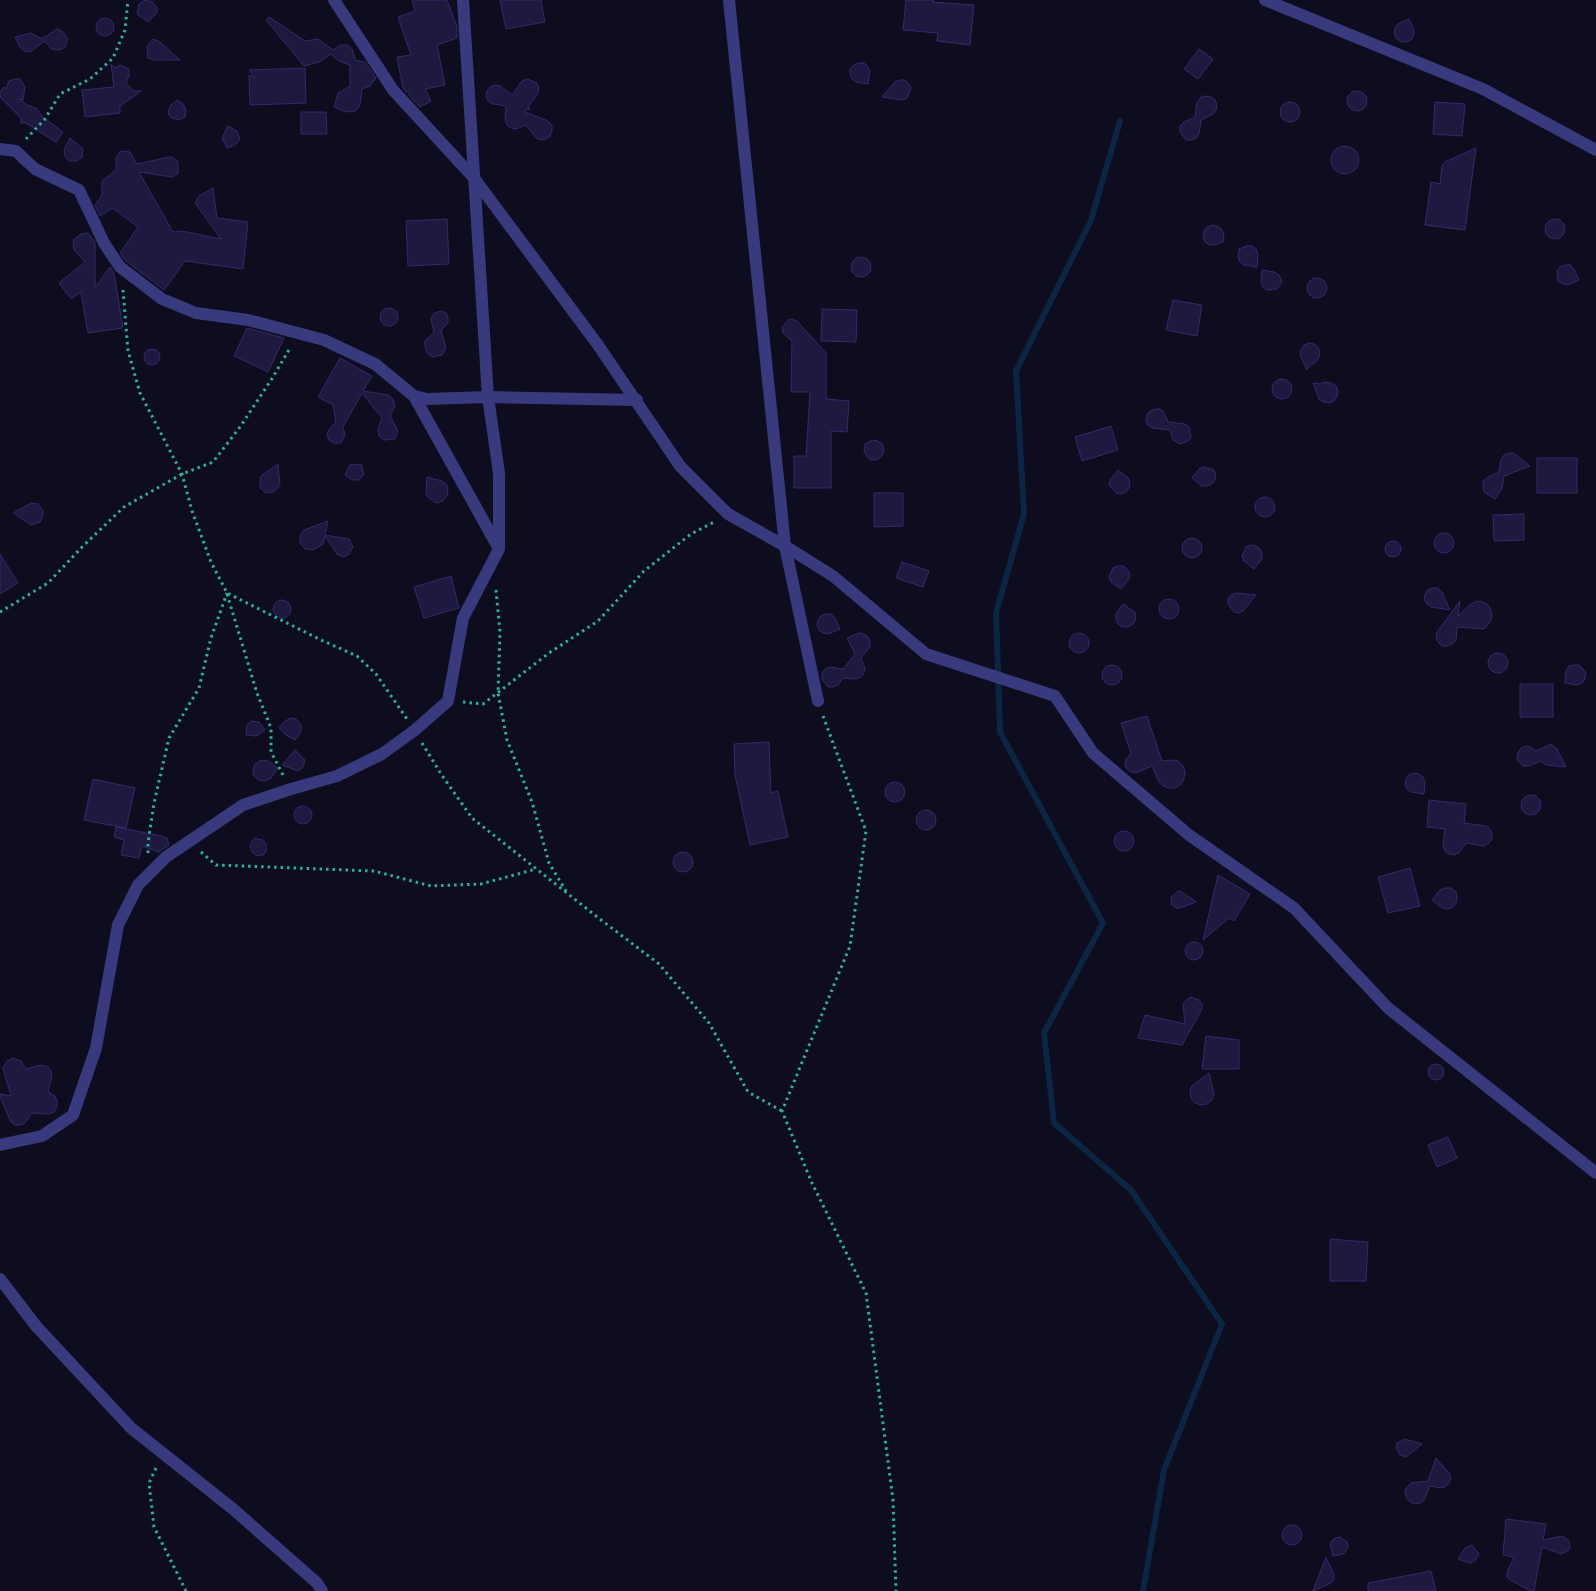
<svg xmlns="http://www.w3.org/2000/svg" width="1596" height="1591" font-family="'Open Sans',sans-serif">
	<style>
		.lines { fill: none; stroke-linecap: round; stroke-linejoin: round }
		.stream { stroke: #0c2543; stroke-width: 6 }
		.building { fill: #1e193f; stroke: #332b6b }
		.path { stroke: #2eaf9e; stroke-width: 3; stroke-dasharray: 2.5 4; stroke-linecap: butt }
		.minor { stroke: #383a7d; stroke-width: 12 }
	</style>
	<rect width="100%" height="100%" fill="#0e0c1f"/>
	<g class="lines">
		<path class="stream" d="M1120 121 1091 220 1016 371 1024 514 996 613 1000 732 1103 923 1044 1033 1054 1123 1131 1190 1222 1324 1164 1470 1143 1591"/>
	</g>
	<g class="building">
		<path d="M145 0 153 2 157 8V13L148 22 137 14 139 4Z"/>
		<path d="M412 0H447L457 27V38L437 45 445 85 425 89 431 101 420 107 411 98 408 92H406L403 88 397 57 411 55 398 17 415 11Z"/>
		<path d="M500 0H541L545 22 506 29Z"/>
		<path d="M906 0H934L933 2 974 5 970 45 937 41 938 33 903 30Z"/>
		<path d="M269 17 305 41 318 39 333 50 341 45H347L352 49 355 60 365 62 376 78 370 86 362 89 360 104 358 108 355 111 346 112 334 107 338 93 350 86V65L339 61 331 54 319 62 304 66 266 20Z"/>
		<circle cx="105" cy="27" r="9"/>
		<path d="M1409 19 1414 30V35L1411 40 1406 42 1400 41 1396 38 1394 33 1395 28 1398 24Z"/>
		<path d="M57 29 63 32 67 38V42L65 47 60 50 52 49 44 41 32 51 26 52 20 47 15 37 31 33 42 39Z"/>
		<path d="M153 39 160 42 180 60H154L148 58 147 46Z"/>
		<path d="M1199 49 1213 59 1198 79 1184 69Z"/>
		<path d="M859 63H864L868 67 870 71 868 84 856 82 852 79 850 74V69L854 65Z"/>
		<path d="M111 64 115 68 120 65 129 69V76L126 82 133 91H141L120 106V113L85 117 82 90 114 87Z"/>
		<path d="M305 68 306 103 250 105 249 75 255 78 249 70Z"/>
		<path d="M15 79H20L22 82 25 87 23 100 19 99 27 105 36 108 44 118 63 132 56 142 26 123H21V118L0 97V92L4 87 6 89 9 81Z"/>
		<path d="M527 79 537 83 539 88 538 93 528 107 530 109H527L525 112 548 121 552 125V131L550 136 546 139 541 140 536 138 526 125 516 129 511 128 507 125 505 120 506 106 493 104 488 101 486 96 487 91 490 87 495 85 500 86 512 95 522 81Z"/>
		<path d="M900 80H905L909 84 911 88 907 98 903 100 882 97 895 82Z"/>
		<circle cx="1357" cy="101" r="10"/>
		<path d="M1202 96 1211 97 1215 100 1217 105 1216 110 1213 114 1201 120 1199 134 1196 138 1191 140H1186L1180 132V126L1184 122 1195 117 1197 103Z"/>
		<path d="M177 100 183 104 186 110 185 117 179 120 172 118 168 114 170 106Z"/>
		<path d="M1435 102 1465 104 1462 136 1433 134Z"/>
		<circle cx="1290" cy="112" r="10"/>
		<path d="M301 112H326L327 134H301Z"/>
		<path d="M228 126 237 131 240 139 235 145 227 148 222 138Z"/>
		<path d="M70 138 83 149 82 157 77 161H69L65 156 64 150Z"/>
		<circle cx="1345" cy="160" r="14"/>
		<path d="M1476 148 1465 230 1425 225 1431 182 1440 184 1442 166 1445 162Z"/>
		<path d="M121 151 130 152 137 164 169 157H172L178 162V173L172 177 139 172 173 232 182 231 221 239 195 203 199 196 213 188 217 218 248 222 243 269 185 261 164 290 126 261 120 253 138 227 113 208 100 216 95 205 102 195V181L116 170V157Z"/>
		<path d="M447 219 449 264 408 266 406 221Z"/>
		<circle cx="1555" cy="229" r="10"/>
		<path d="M1212 225 1217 226 1221 229 1224 234 1223 242 1215 245H1210L1205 242 1203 237 1204 231 1207 227Z"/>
		<path d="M88 233 95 242V288L110 267 114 273 123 328 88 333 81 292 71 299 59 283 85 262 74 250 73 240 81 234Z"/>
		<path d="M1247 246H1252L1256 249 1258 254 1257 267 1244 265 1240 262 1238 257 1239 249Z"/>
		<circle cx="861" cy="267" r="10"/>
		<path d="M1565 265H1570L1574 269 1579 280 1568 285 1563 284 1558 281 1557 271 1560 267Z"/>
		<path d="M1262 270 1274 272 1279 275 1282 282 1277 289 1267 290 1263 287 1261 282Z"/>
		<circle cx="1317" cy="288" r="10"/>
		<path d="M1173 300 1202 305 1197 336 1166 330Z"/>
		<circle cx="389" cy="317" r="9"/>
		<path d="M822 309 857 310 856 342 821 341Z"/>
		<path d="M441 311 446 313 448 318V323L441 330 446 348 442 355 433 357 427 353 424 342 434 332 431 319 434 313Z"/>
		<path d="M792 319 797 321 826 353V399L849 401 847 432 831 431V488H794V456H806L810 392H791L792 341 783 333 782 328 788 320Z"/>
		<path d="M247 328 284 338 268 372 234 356Z"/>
		<path d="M1309 343 1314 344 1318 347 1320 352 1319 357 1314 364H1311L1307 370 1300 355 1301 350 1304 345Z"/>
		<circle cx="152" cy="357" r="8"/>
		<path d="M340 358 372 376 363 391 388 395 393 399 395 406 390 416 398 431 395 439 384 440 379 436 378 429 382 418 362 393 343 427 345 435 341 443H334L329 440 327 434 329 430 336 422 333 405 318 397Z"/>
		<circle cx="1282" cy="389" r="10"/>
		<path d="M1323 382 1331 383 1336 386 1338 391 1337 396 1334 401 1329 403 1324 402 1319 399 1313 383 1321 384Z"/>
		<path d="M1155 409H1160L1164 412 1168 422 1185 424 1189 427 1191 437 1188 441 1180 444 1173 440 1170 430 1152 428 1148 425 1146 420 1147 415 1150 411Z"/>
		<path d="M1111 426 1118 450 1082 461 1075 437Z"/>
		<path d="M873 440 878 441 882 444 884 449 883 454 880 458 876 460H870L864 452 865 444Z"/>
		<path d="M1509 453H1514L1530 466 1504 476 1502 489 1495 499 1484 492 1483 487V482L1486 478 1499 472 1501 459 1504 455Z"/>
		<rect x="1537" y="458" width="40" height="35"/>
		<path d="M278 464 280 485 274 492 266 493 260 488V478L262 475Z"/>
		<path d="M361 464 364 474 359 480H353L345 475 350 465Z"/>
		<path d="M1204 467 1214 470 1216 475 1215 480 1212 484 1207 486H1202L1192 478 1199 469Z"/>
		<path d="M1118 470 1128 478 1130 483 1129 488 1126 492 1121 494 1116 493 1109 485 1110 480Z"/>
		<path d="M427 477 442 481 447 485 448 494 444 500 438 503 434 502 428 497 426 493Z"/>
		<path d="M874 493H903V526L874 527Z"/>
		<circle cx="1265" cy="507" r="10"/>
		<path d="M31 503 38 504 43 511V515L40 522 31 525 13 513Z"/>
		<path d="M1524 514V540L1494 541 1493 515Z"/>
		<path d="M328 521 325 535 349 539 353 547 348 555 343 557 337 554 325 536 323 544 313 550 305 549 300 543V536L304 530Z"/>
		<circle cx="1444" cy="543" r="10"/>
		<circle cx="1192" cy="548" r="10"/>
		<circle cx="1393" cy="549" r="8"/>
		<path d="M1251 545 1256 546 1260 549 1262 554V559L1254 569 1244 561 1242 556 1246 547Z"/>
		<path d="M0 554 18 583 0 594Z"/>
		<path d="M902 562 929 571 923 587 896 578Z"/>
		<path d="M1118 566H1123L1127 569 1130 574 1129 579 1121 589 1111 582 1109 577 1113 568Z"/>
		<path d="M451 576 459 608 424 618 414 587Z"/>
		<path d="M1433 588H1438L1442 592 1450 610 1431 607 1427 604 1424 599 1425 594 1428 590Z"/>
		<path d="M1236 593 1256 595 1244 610 1239 613 1234 612 1228 604V599L1231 595Z"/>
		<circle cx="1169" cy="609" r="10"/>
		<circle cx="282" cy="609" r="9"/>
		<path d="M1460 601 1458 616 1471 604 1477 601 1483 602 1488 605 1491 610 1492 616 1490 622 1484 629 1457 627 1456 640 1452 644 1447 646H1442L1438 642 1436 638 1437 632Z"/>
		<path d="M1123 604 1136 613 1135 621 1132 625 1127 627H1122L1118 624 1116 619V614Z"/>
		<path d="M825 614H831L835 618 840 629 828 634 823 633 819 630 817 625 818 620 821 616Z"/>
		<path d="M859 633 864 634 868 637 870 642V647L861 658 865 668 864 673 861 677 856 679 843 678 838 685 833 687H828L822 679V673L825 669 830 667 843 669 855 654 847 638Z"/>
		<circle cx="1079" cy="643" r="10"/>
		<circle cx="1498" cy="663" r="10"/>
		<path d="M1574 665H1579L1583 669 1586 673 1585 679 1582 683 1577 685 1565 683 1566 671 1569 666Z"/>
		<circle cx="1112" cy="675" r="10"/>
		<rect x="1520" y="684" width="33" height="33"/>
		<path d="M1147 716 1162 761 1172 760 1178 761 1183 766 1185 772 1184 779 1181 784 1175 788H1169L1163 786 1159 782 1152 766 1136 773 1131 772 1127 769 1125 764 1126 759 1131 753 1121 723Z"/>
		<path d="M291 718 296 719 301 725V732L295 740 286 735 279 728 285 721Z"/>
		<path d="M251 721 259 722 265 730 256 736 246 735 247 725Z"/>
		<path d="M769 742 771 793 778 791 788 837 750 845 735 775 734 744Z"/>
		<path d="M1551 744 1557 749 1566 767 1546 765 1541 761 1528 766H1523L1519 762 1517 758 1518 753 1521 748 1526 746 1531 747 1536 751Z"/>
		<path d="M295 750 305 760 303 767 298 771 282 765Z"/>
		<path d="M261 760 268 761 278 768 271 778 265 781 258 780 253 775 254 765Z"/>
		<path d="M1414 773 1419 774 1423 777 1425 782 1424 794 1411 792 1407 789 1405 785 1406 779 1409 775Z"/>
		<path d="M93 779 135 788 126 828 84 820Z"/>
		<circle cx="895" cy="792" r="10"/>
		<circle cx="1531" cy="805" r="10"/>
		<path d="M1429 800 1466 804 1464 823 1486 826 1490 829 1492 834V839L1489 843 1484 846 1466 843 1459 853 1454 855 1449 854 1445 851 1443 846 1445 829 1427 827Z"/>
		<circle cx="303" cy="815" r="9"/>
		<circle cx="926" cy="820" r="10"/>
		<path d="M116 827 162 836 167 838 169 845 159 852 142 846 139 858 121 855 124 840 114 837Z"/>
		<circle cx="1124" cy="841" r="10"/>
		<path d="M254 838 263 840 266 844V852L263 855 257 856 252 852 250 846Z"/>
		<circle cx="683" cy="862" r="10"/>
		<path d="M1410 868 1420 906 1388 913 1378 877Z"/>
		<path d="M1218 875 1250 894 1234 921 1229 918 1203 940Z"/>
		<path d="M1445 888H1451L1456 892 1457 897 1456 903 1453 907 1448 909 1442 908 1432 900 1440 890Z"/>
		<path d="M1178 891 1182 892 1196 902 1180 908H1176L1172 905 1171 897Z"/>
		<circle cx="1194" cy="951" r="9"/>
		<path d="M1190 997 1199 1000 1202 1004V1009L1182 1045 1138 1038 1145 1015 1185 1024 1183 1004Z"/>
		<path d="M1206 1036 1239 1040V1069H1202Z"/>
		<path d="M13 1058 21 1061 26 1069 40 1065 46 1066 50 1069 52 1075 48 1092 55 1096 57 1101V1107L54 1112 49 1114 32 1113 25 1123 20 1125H15L11 1122 0 1097V1094L11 1096 3 1068 7 1061Z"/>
		<circle cx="1436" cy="1072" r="8"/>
		<path d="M1209 1073 1214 1094 1212 1100 1207 1104 1201 1105 1195 1103 1191 1098 1190 1092 1192 1086Z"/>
		<path d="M1448 1137 1457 1158 1437 1167 1428 1145Z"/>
		<path d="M1330 1239 1368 1242 1366 1281H1330Z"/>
		<path d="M1405 1439 1422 1444 1406 1457 1400 1455 1396 1447 1397 1443Z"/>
		<path d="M1436 1458 1449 1473 1451 1478 1449 1483 1445 1487 1440 1488 1430 1486 1424 1500 1420 1503 1414 1504 1409 1501 1406 1497 1405 1492 1407 1487 1411 1483 1428 1481Z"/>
		<path d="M1506 1519 1546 1524 1543 1540 1562 1536 1569 1541 1570 1546 1569 1550 1561 1554 1542 1547 1534 1591H1531L1510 1580 1507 1577V1572L1514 1557 1503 1555Z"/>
		<circle cx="1292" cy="1535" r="10"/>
		<path d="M1340 1537 1347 1542 1348 1547 1346 1551 1343 1554 1333 1556 1330 1545 1332 1541 1335 1538Z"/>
		<path d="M1472 1545 1479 1554 1475 1561 1470 1563 1458 1559 1465 1548Z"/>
		<path d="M1326 1557 1334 1575V1579L1331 1583 1313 1591Z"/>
		<path d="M1431 1571 1436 1591H1368V1583Z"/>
	</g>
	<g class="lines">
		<g class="path">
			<path d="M26 139 45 119 60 94 90 79 113 58 125 30 128 0"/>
			<path d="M123 290 128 351 140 393 182 474 192 511 211 562 227 593 321 640 357 656 376 674 407 719"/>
			<path d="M496 590 500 632 498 693 507 740 532 802 549 863 566 891"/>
			<path d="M227 594 257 693 271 728V752L283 775"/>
			<path d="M0 612 48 583 82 547 124 507 182 474 213 462 240 427 273 377 290 348"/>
			<path d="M463 702 483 704 549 653 598 621 644 571 691 534 714 522"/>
			<path d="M823 716 866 831 850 946 782 1111 812 1183 866 1293 893 1500 896 1591"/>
			<path d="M422 743 441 774 472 818 596 916 659 964 709 1023 748 1092 782 1111"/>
			<path d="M201 852 216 865 374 871 431 886 481 884 536 869"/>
			<path d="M148 853V843L154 803 169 738 199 688 211 638 227 593"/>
			<path d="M156 1468 149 1483 154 1527 186 1591"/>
		</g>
		<g class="minor">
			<path d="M334 0 393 90 474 178 598 345 680 466 728 514 785 546 833 576 926 654 1055 696 1093 753 1189 835 1294 908 1388 1008 1596 1173"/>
			<path d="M729 0 785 546 818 701"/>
			<path d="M1265 0 1483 89 1596 150"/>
			<path d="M0 149 16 151 35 169 79 190 104 243 120 267 162 299 196 313 248 320 324 340 375 364 414 396 427 399 488 397 637 400"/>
			<path d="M414 396 498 547"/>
			<path d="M0 1145 42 1136 73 1115 96 1048 118 925 138 885 166 857 243 805 291 789 337 776 382 754 415 730 448 701 463 618 499 549V473L488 397 463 0"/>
			<path d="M0 1279 36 1326 131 1428 233 1509 317 1583 322 1591"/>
		</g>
	</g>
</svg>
